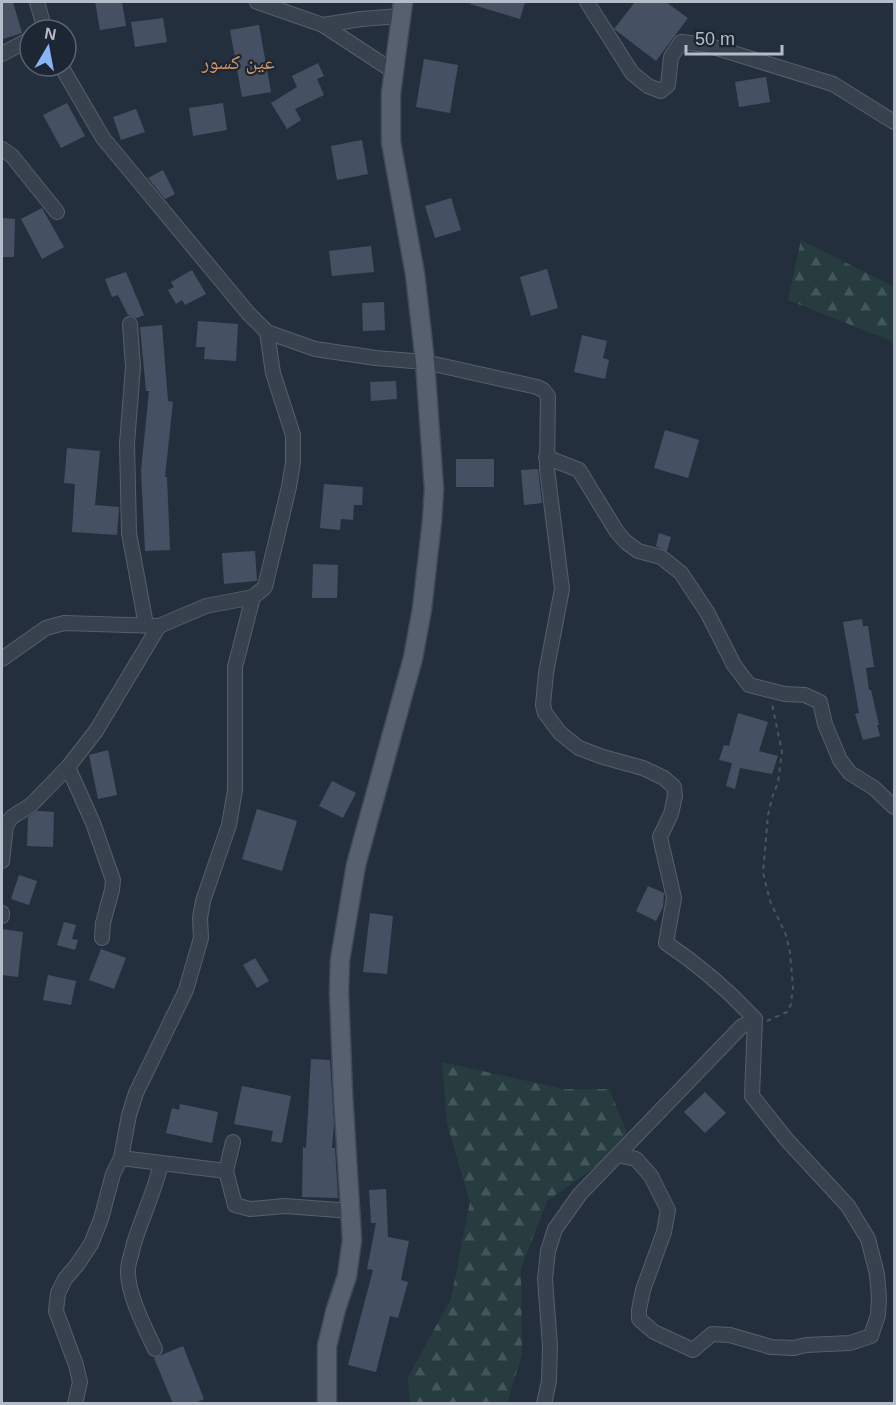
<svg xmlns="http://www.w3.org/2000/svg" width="896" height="1405" font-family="Arial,'Noto Naskh Arabic',sans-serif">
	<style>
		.forest { fill: url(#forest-firs) }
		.building { fill: #455162 }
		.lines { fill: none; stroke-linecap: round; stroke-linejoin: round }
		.minor-casing { stroke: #565f6c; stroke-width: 16 }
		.major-casing { stroke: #414a57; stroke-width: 21 }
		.path { stroke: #44595c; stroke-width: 2; stroke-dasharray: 4.5 4.5; stroke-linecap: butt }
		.minor { stroke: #38414e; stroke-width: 14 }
		.major { stroke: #56606e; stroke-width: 18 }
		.labels { text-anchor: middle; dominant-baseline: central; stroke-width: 4.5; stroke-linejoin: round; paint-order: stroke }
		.quarter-label { font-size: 20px; fill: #d59563; stroke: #1d2633 }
	</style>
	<defs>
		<pattern id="forest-firs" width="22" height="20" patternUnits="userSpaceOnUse" patternTransform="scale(1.5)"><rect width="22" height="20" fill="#263c3f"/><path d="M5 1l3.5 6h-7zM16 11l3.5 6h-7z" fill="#435659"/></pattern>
	</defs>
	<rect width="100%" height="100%" fill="#242f3e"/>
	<g class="forest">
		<path d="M801 240 894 287V342L788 300Z"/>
		<path d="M442 1062 563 1089H609L631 1142 547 1201 521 1268 522 1355 507 1403H410L408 1377 451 1299 470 1202 447 1124Z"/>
	</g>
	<g class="building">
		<path d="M2 2H13L22 33 3 39 2 32Z"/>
		<path d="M95 2H122L126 26 100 30Z"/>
		<path d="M471 2H525L520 19 470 4Z"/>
		<path d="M635 2H666L688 18 656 61 614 29Z"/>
		<path d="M163 18 167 42 135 47 131 22Z"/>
		<path d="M259 25 271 92 242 97 230 30Z"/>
		<path d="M424 59 458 65 450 113 416 107Z"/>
		<path d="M318 63 324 76 317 79 324 95 295 109 301 120 287 129 271 103 297 87 292 76Z"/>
		<path d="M766 77 770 102 739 107 735 82Z"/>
		<path d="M67 103 85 136 61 148 43 115Z"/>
		<path d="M223 103 227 130 193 136 189 108Z"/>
		<path d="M136 109 145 132 121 140 113 117Z"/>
		<path d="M362 140 368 174 337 180 331 146Z"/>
		<path d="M163 170 175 194 165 199 148 178Z"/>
		<path d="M451 198 461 230 435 238 425 206Z"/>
		<path d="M42 208 64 247 42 259 21 219Z"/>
		<path d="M2 218 15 219 14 257H2Z"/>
		<path d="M371 246 374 272 332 276 329 251Z"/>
		<path d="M547 269 558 308 531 316 520 277Z"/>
		<path d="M192 270 206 294 185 305 182 300 176 304 168 290 174 287 171 282Z"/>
		<path d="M126 272 144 315 137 318 128 315 118 295 112 297 105 279Z"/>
		<path d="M384 302 385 330 363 331 362 303Z"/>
		<path d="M198 321 238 324 236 361 204 359 205 347H196Z"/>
		<path d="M162 325 168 401 173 402 165 477H167L170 550 145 551 141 470 149 391H146L140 327Z"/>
		<path d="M582 335 607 341 603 358 609 360 605 379 574 372Z"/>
		<path d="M396 381 397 399 371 401 370 382Z"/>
		<path d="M665 430 699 440 688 478 654 468Z"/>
		<path d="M67 448 100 451 95 505 119 507 117 535 72 532 75 484 64 483Z"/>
		<rect x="456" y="459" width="38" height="28"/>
		<path d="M538 469 542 503 524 505 521 470Z"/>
		<path d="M324 484 363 487 362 505H354L353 520 341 519 340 530 320 528Z"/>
		<path d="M659 533 671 537 667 551 656 546Z"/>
		<path d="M255 551 257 581 224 584 222 553Z"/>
		<path d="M313 564 338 565 337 598H312Z"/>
		<path d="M862 619 863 626H868L874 667 866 668 869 690H871L879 725H877L880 736 863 740 855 714 859 713 843 622Z"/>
		<path d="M738 713 768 722 759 751 778 756 772 774 740 768 735 789 726 786 732 763 719 760 724 745 729 746Z"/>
		<path d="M108 750 117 795 98 799 89 755Z"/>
		<path d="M332 781 356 793 343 818 319 806Z"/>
		<path d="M257 809 297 821 282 871 242 859Z"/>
		<path d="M37 811 54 812 53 847 27 846 28 817Z"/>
		<path d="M19 875 37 881 29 905 11 899Z"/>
		<path d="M648 886 664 893 663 907 656 921 636 911Z"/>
		<path d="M370 913 393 916 387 974 363 972Z"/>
		<path d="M64 922 76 925 72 939 78 940 75 950 57 945Z"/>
		<path d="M2 929 23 932 18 977 2 975Z"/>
		<path d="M101 949 126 958 114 989 89 980Z"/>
		<path d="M255 958 269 981 257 988 243 965Z"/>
		<path d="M48 975 76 981 71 1005 43 1000Z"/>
		<path d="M311 1059 330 1060 334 1125 332 1148H335L338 1198 302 1197 303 1147 306 1148Z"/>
		<path d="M242 1086 291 1096 282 1143 271 1141 273 1131 234 1124Z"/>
		<path d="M705 1092 726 1113 705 1133 684 1112Z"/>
		<path d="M180 1104 218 1112 212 1143 166 1133 172 1108 179 1110Z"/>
		<path d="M386 1189 388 1237 409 1241 401 1280 408 1282 398 1318 390 1316 376 1372 348 1365 373 1270 367 1269 376 1223H371L369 1190Z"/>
		<path d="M183 1346 204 1399 193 1404H173L154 1358Z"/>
	</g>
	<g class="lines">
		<g class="minor-casing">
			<g id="minor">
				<path d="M37 2 45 30"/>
				<path d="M257 2 323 25 393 71"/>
				<path d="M587 2 632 73 648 86 661 91 668 85 671 57 681 42 707 45 833 84 894 122"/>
				<path d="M323 25 361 19 400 16"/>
				<path d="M2 54 30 39"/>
				<path d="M61 66 103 138 248 313 267 332 315 349 376 358 425 362 537 387 543 390 548 396 547 469 562 589 546 673 543 705 545 713 560 733 579 748 603 757 643 768 664 778 674 787 675 796 671 814 660 837 674 898 666 943C699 965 728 990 755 1019L752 1096 787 1140 848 1206 868 1239 877 1274 879 1298 878 1315 871 1336 850 1343 806 1345 794 1348 771 1347 730 1335 712 1334 693 1350 654 1332 639 1319V1310L643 1290 664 1232 668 1210 651 1176 636 1159 618 1155"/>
				<path d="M2 149 12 156 57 212"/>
				<path d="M130 324 133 367 127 443 129 533 146 625"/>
				<path d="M546 457 579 470 617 532 626 542 638 551 661 557 681 573 707 612 734 665 749 685 785 694 805 695 820 702 825 724 840 760 850 773 874 788 894 807"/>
				<path d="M2 659 46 628 64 623 159 626 206 606 253 597 265 587 289 487 293 462V435L273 373 267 332"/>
				<path d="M68 767 93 823 113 880 112 890 103 923 102 938"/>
				<path d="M2 861 6 825 12 817 31 805 68 767 96 731 159 626"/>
				<path d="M2 913V916"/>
				<path d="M233 1142 226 1171 235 1205 250 1209 285 1206 351 1211"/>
				<path d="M121 1158 226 1171"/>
				<path d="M155 1349C145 1328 127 1293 128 1270 128 1262 132 1254 133 1247 141 1218 155 1192 161 1163"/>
				<path d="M75 1404 80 1382 76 1365 56 1311 58 1293 65 1279 77 1265 91 1244 101 1219 113 1174 121 1158 129 1115 136 1093 186 990 201 938 200 918 203 901 229 825 235 790V667L253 597"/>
				<path d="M544 1404 549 1381 550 1346 545 1279 548 1251 555 1229 580 1194 741 1027 755 1019"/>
			</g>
		</g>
		<g class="major-casing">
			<path id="major" d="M327 1404V1346L336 1309 347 1276 352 1240 343 1094 339 992 340 960 356 865 413 658 422 609 432 521 434 489 425 362 415 274 391 142V93L403 2"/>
		</g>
		<path class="path" d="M767 1021 787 1012 791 1004 793 987 790 953 786 935 770 901 763 873 768 815 772 798 778 782 782 752 772 704"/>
		<use href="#minor" class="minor"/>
		<use href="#major" class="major"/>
	</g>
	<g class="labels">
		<g class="quarter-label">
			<text x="238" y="62">عين كسور</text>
		</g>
	</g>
	<rect width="896" height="1405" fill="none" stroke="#b4bcc9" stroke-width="6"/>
	<g transform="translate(48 48) rotate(10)"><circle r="28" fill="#1d2633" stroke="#59626f" stroke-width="1.5"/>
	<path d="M0-4.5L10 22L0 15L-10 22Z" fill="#8ab4f8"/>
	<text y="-9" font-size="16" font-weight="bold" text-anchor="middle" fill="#b4bcc9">N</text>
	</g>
	<path d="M686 45v9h96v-9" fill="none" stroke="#b4bcc9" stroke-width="3"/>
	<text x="695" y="45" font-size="18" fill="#b4bcc9" stroke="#1d2633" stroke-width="4.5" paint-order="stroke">50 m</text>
</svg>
